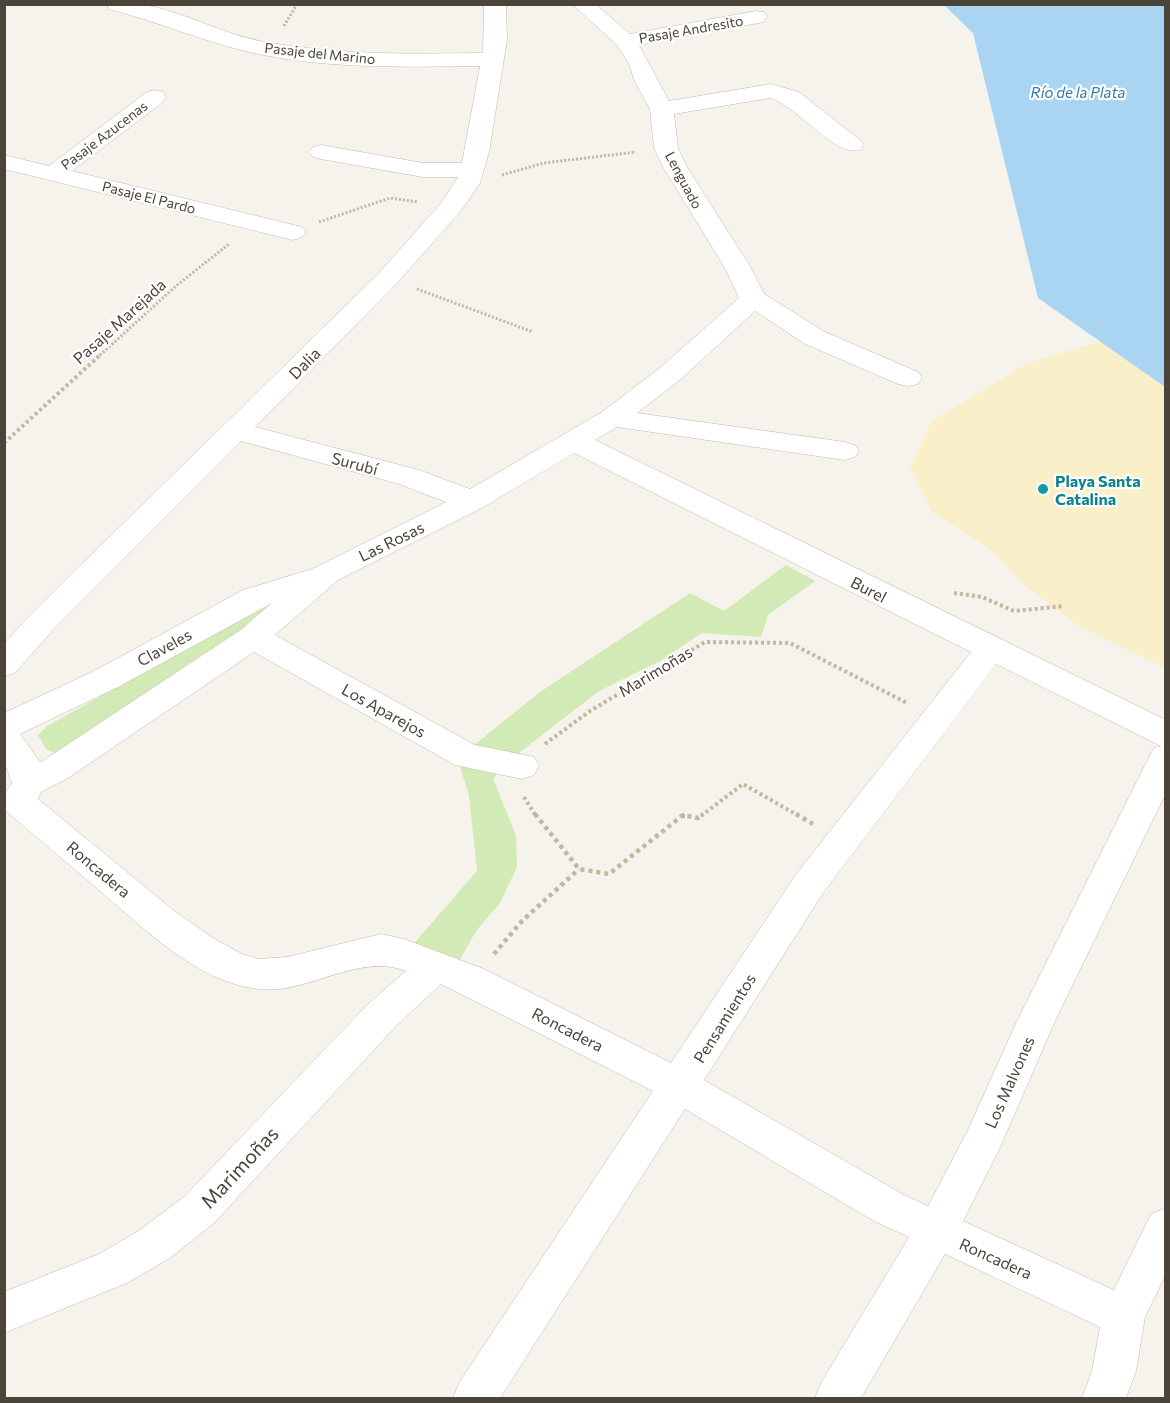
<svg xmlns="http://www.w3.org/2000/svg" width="1170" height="1403" font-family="Commissioner,sans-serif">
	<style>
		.green { fill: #d2eab5 }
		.sand { fill: #f9efc9 }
		.water { fill: #a9d4f2 }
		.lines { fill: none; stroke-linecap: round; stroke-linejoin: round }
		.street-casing { stroke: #c2bbae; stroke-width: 1 }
		.path-far2 { stroke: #c4b79f; stroke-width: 3; stroke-dasharray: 2 2; stroke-linecap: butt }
		.path-far1 { stroke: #c4b79f; stroke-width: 4; stroke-dasharray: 3 3; stroke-linecap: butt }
		.path { stroke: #c4b79f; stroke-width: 4.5; stroke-dasharray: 4 4; stroke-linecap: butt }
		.street { fill: #fff; fill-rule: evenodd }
		.culture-dot { fill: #0f9aa8; stroke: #fff; stroke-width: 2 }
		.labels { text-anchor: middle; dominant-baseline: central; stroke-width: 4.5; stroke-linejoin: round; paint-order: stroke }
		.far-street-label { font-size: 14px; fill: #4b4439; stroke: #fff }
		.far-water-label { font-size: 15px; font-style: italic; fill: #2e7ab2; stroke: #fff }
		.street-label { font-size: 16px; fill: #4b4439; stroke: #fff }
		.culture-label { font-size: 16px; font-weight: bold; fill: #0d838f; stroke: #fff; text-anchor: start }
		.near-street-label { font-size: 20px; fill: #4b4439; stroke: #fff }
	</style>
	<rect width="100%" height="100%" fill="#f6f3ec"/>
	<g class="green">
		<path d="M786 565 815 581 768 615 761 637 702 633 660 661 599 691 506 763 493 779 516 835 517 867 500 903 476 931 457 965 410 948 477 871 469 795 458 761 468 750 540 692 690 593 724 611Z"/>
		<path d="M260 606 266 607 268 613 56 754 46 749 38 735 46 727Z"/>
	</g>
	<path class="sand" d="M1101 341 1165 387V668L1077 625 1023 584 993 551 931 511 910 467 932 421 1028 363Z"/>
	<path class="water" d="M944 5H1165V387L1038 298 973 33Z"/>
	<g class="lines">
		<g class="street-casing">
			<g id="street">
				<path d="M107 4C118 4 132 3 143 5 183 11 220 33 260 41 334 55 408 54 483 53L484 4H506L507 40 489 152 480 183 460 212 397 283 255 427 419 470 470 489 602 412 661 367 739 298 725 268 663 167 654 148 650 109 635 82 629 64 617 45 572 4H595L630 34 756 11 764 12 767 17 764 22 639 45 669 101 771 84 799 92 860 140 864 145 860 150C834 157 798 106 770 98L674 114 678 148 687 167 751 268 764 294 825 332 918 372 922 378 918 384 908 386 898 384 805 344 755 311 681 379 637 413 845 442 855 445 859 451 855 457 845 460 617 427 595 440 1166 720V793L1055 1021 998 1152 963 1221 1114 1290 1151 1214 1166 1208V1274L1145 1317 1136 1371 1126 1398H1082L1092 1371 1100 1327 945 1254 861 1398H815L821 1383 909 1237 874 1221 685 1109 500 1398H453L459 1383 653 1091 441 984 396 1026 215 1222 170 1258 129 1282 4 1333V1292L99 1254 140 1230 185 1196 368 1004 406 971C358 952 308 995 258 989 197 982 145 929 100 891 69 864 37 838 6 811L4 795 12 783 4 761V713L94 671 243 590 312 569 446 502 399 484 241 441 52 631 15 673 4 676V644L30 615 379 273 442 202 458 177H423L321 159 313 157 309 152 313 147 321 145 423 163H462L480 66C406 67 331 69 258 54 207 43 159 22 109 9ZM574 453 971 652 797 873 671 1063 484 969 404 939 381 934 287 957 259 959 242 954 213 938 173 910 38 799 41 792 68 778 254 652 455 765 522 779 534 775 539 766 534 757 475 745 275 635 338 580 482 508ZM272 603 242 629 44 760 40 762 20 734 118 687ZM996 664 1161 746 1154 748 1149 757 1017 1021 968 1130 928 1206 904 1195 704 1080 823 893Z"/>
				<path d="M155 90 163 92 166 97 163 102 72 171 302 227 306 232 302 237 293 240 4 169V155L49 166 147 92Z"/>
			</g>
		</g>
		<g class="path-far2">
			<path d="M284 26 297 4"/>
			<path d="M502 175 544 163 636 152"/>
			<path d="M319 222 390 198 418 202"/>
			<path d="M417 289 533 332"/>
			<path d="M97 358 176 286 229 244"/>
		</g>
		<g class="path-far1">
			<path d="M4 443 99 356"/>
			<path d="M954 593 982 597 1014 611 1064 606"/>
			<path d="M545 744 590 711 705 642 790 643 907 703"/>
			<path d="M524 797 536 816"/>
			<path d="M682 816H688"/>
			<path d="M701 816 743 784 799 816"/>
		</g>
		<g class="path">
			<path d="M535 814 579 869 609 874 683 815 698 818 703 814"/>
			<path d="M796 814 813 824"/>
			<path d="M494 954 522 921 579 869"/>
		</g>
		<use href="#street" class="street"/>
	</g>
	<circle class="culture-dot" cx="1043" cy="489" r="6"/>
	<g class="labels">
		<g class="far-street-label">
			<text transform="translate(691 29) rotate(-10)">Pasaje Andresito</text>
			<text transform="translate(320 53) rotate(6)">Pasaje del Marino</text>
			<text transform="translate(104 135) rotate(-37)">Pasaje Azucenas</text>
			<text transform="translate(684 180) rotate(62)">Lenguado</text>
			<text transform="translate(149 197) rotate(14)">Pasaje El Pardo</text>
		</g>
		<g class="far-water-label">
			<text x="1078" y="92">Río de la Plata</text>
		</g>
		<g class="street-label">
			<text transform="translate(119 321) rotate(-42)">Pasaje Marejada</text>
			<text transform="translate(304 363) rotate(-45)">Dalia</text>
			<text transform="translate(355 463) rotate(15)">Surubí</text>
			<text transform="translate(391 541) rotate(-26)">Las Rosas</text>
			<text transform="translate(869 589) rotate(27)">Burel</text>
			<text transform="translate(164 647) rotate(-29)">Claveles</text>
			<text transform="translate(655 671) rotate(-31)">Marimoñas</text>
			<text transform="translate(384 710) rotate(29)">Los Aparejos</text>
			<text transform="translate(99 869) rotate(40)">Roncadera</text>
			<text transform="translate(724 1018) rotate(-58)">Pensamientos</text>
			<text transform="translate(568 1029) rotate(27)">Roncadera</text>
			<text transform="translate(1009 1082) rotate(-66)">Los Malvones</text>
			<text transform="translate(996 1258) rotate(24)">Roncadera</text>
		</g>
		<g class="culture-label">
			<text x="1055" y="480">Playa Santa<tspan x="1055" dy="18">Catalina</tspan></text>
		</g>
		<g class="near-street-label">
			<text transform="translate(239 1167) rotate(-47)">Marimoñas</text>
		</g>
	</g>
	<rect width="1170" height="1403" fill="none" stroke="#4b4439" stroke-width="12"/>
</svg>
